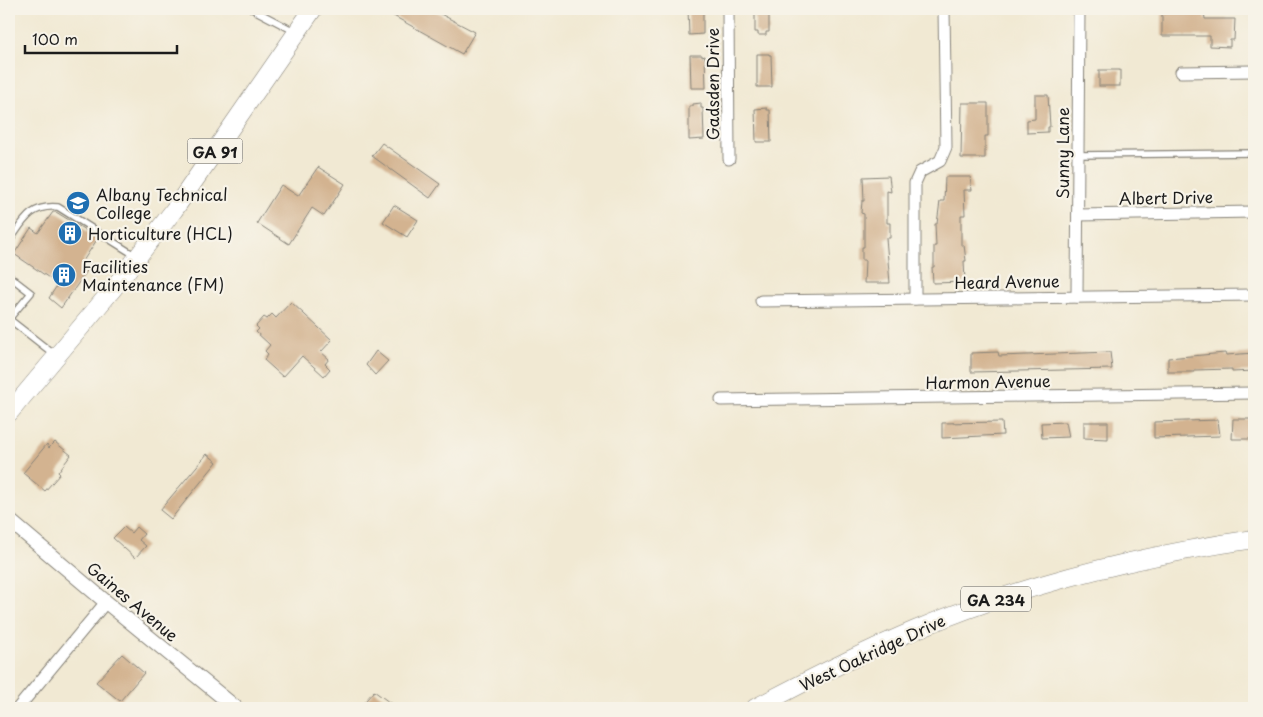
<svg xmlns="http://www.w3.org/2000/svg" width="1263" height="717" font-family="'Playpen Sans',sans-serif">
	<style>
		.building { fill: #d3b390 }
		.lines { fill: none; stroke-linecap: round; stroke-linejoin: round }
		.service-casing { stroke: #868278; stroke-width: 8 }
		.minor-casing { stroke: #868278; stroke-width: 13 }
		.tertiary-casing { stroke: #868278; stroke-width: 16 }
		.primary-casing { stroke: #868278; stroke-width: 19 }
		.service { stroke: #fff; stroke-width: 5.5 }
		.minor { stroke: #fff; stroke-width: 11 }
		.tertiary { stroke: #fff; stroke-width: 14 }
		.primary { stroke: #fff; stroke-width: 18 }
		.labels { text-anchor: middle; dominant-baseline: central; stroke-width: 4.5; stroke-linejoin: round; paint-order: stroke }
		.shield { fill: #f7f3e8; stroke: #5e5c59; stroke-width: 1 }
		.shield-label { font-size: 15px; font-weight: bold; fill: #1c1c1c }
		.street-label { font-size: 16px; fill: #1c1c1c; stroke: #f7f3e8 }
		.poi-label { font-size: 16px; fill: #1c1c1c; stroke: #f7f3e8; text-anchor: start }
	</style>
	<rect width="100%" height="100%" fill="#f7f3e8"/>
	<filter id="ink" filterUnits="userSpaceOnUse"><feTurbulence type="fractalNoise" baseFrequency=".02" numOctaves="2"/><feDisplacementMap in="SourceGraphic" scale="10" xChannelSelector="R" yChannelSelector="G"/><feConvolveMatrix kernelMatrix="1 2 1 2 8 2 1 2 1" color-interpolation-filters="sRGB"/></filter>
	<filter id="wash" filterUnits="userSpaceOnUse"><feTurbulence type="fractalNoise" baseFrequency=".0096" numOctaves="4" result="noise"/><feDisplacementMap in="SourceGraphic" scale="20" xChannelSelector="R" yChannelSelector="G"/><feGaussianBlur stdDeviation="1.12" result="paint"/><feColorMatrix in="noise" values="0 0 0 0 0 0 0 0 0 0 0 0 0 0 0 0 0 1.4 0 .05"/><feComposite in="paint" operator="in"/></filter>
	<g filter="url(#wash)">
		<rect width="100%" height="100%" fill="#f1e9d3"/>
		<g id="blocks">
			<g class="building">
				<path d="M381 9H431L475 32 462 54Z"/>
				<path d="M688 9H703V34L689 35Z"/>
				<path d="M755 9H769V32H766V35H758V32H755Z"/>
				<path d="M1183 12H1204L1205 19H1235L1234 40H1230V47L1210 46V36H1162V14Z"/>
				<path d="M757 54H769V55H771L772 87H757Z"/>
				<path d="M690 55H702V57L705 56 706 88H691Z"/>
				<rect x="1099" y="70" width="21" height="16"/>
				<path d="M1035 95H1048L1050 127H1048V132L1027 133V120L1035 119Z"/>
				<path d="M701 103V108H703L704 139 689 140V106H693V104Z"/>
				<path d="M962 103H988V136H985V158H961Z"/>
				<path d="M767 108V110H770L771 142H756L755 109Z"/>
				<path d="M382 143 440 184 430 198 372 156Z"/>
				<path d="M318 167 345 184 324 216 312 208 289 244 257 223 281 185 298 196Z"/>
				<path d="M889 176 891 192 887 191V223H890V238H886L890 283H864L865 260H862V247H864V214L861 213 862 201H864L863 177Z"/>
				<path d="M945 177H970L972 190H964L965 215H961V245H964L966 261H964L965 282 933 283 932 267H934V246H936L935 224H937L940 201H944Z"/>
				<path d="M394 205 418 220 407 237 383 222Z"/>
				<path d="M53 212H56L98 238 83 261 91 265 61 308 49 298 58 284 14 254 31 228 38 233Z"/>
				<path d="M291 302 332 340 321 352 329 359 325 364 330 369 324 376 302 356 283 377 264 360 268 354 265 351 270 345 256 332 259 329 256 326 264 317 267 319 272 314 276 318Z"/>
				<path d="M376 351 388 361 375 375 366 365Z"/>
				<path d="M998 352 999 356 1110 352 1112 369 971 372V353Z"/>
				<path d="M1225 353 1226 355 1254 353V371L1232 372V369L1194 370V372H1168V358Z"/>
				<path d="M1233 419H1254V439H1232Z"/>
				<path d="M1218 420 1220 436 1154 438V422Z"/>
				<path d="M1002 422 1003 435 942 438V423Z"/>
				<path d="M1066 422 1069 437 1042 438 1041 423Z"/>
				<path d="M1084 422H1108V439L1084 438Z"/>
				<path d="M55 442 71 455 58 472 60 474 45 491 23 473 47 444 49 448Z"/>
				<path d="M207 454 217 462 171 519 160 510Z"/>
				<path d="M124 527 131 533 136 527 144 534 139 540 146 546 135 558 113 538Z"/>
				<path d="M122 654 144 673 120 701 96 682Z"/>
				<path d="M374 691 397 708H359Z"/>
			</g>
		</g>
	</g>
	<g filter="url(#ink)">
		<use href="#blocks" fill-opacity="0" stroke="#868278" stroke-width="1"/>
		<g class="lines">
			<g class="service-casing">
				<g id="service">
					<path d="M252 9 294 31"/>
					<path d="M1078 155 1254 153"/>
					<path d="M9 242C23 222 30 204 58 207L136 256"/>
					<path d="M9 276 31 293 9 319"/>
					<path d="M9 319 55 355"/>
				</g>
			</g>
			<g class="minor-casing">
				<g id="minor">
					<path d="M728 9 729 159"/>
					<path d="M1181 72 1254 71"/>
					<path d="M1078 215 1254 212"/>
					<path d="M1077 297 1079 9"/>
					<path d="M915 299V183L920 172 940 161 946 147 944 9"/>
					<path d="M761 301 1254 295"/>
					<path d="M721 400 1254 393"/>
					<path d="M18 708 106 602"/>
				</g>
			</g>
			<g class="tertiary-casing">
				<path id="tertiary" d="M9 520 106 602 236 708"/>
			</g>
			<g class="primary-casing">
				<g id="primary">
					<path d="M9 413 112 290 174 210 313 9"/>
					<path d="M755 708C808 680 860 653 915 630 1024 584 1138 556 1254 539"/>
				</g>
			</g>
			<use href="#service" class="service"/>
			<use href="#minor" class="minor"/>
			<use href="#tertiary" class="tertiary"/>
			<use href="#primary" class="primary"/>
		</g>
	</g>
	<defs>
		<g id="school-disc" transform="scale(1.25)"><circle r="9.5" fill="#1f6fb2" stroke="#f7f3e8"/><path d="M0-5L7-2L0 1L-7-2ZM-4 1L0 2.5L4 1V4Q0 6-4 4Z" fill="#fff"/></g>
		<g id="building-disc" transform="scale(1.25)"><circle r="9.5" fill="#1f6fb2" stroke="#f7f3e8"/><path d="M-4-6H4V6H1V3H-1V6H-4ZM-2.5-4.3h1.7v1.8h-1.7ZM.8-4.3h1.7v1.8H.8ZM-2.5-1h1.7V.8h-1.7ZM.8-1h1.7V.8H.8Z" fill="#fff"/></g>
	</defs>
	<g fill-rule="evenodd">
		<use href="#school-disc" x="78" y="203"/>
		<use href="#building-disc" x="70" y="233"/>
		<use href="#building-disc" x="64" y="275"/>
	</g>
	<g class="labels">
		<g class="shield">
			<rect x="187.5" y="138.5" width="55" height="25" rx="4"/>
			<rect x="961" y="586.5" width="70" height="25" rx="4"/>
		</g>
		<g class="shield-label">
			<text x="215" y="151">GA 91</text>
			<text x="996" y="599">GA 234</text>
		</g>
		<g class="street-label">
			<text transform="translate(712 84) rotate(-90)">Gadsden Drive</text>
			<text transform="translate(1062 153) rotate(-90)">Sunny Lane</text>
			<text transform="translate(1166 197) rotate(-1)">Albert Drive</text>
			<text transform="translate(1007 281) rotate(-1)">Heard Avenue</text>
			<text transform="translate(988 381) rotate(-1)">Harmon Avenue</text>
			<text transform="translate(133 601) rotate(40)">Gaines Avenue</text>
			<text transform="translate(872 652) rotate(-25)">West Oakridge Drive</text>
		</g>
		<g class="poi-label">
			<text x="96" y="194">Albany Technical<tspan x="96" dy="18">College</tspan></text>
			<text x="88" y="233">Horticulture (HCL)</text>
			<text x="82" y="266">Facilities<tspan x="82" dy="18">Maintenance (FM)</tspan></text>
		</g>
	</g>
	<rect width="1263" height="717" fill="none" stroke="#f7f3e8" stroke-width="30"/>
	<path d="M25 45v8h152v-8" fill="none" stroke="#1c1c1c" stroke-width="2.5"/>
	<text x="32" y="45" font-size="15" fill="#1c1c1c" stroke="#f7f3e8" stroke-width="4" paint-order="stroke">100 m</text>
</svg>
